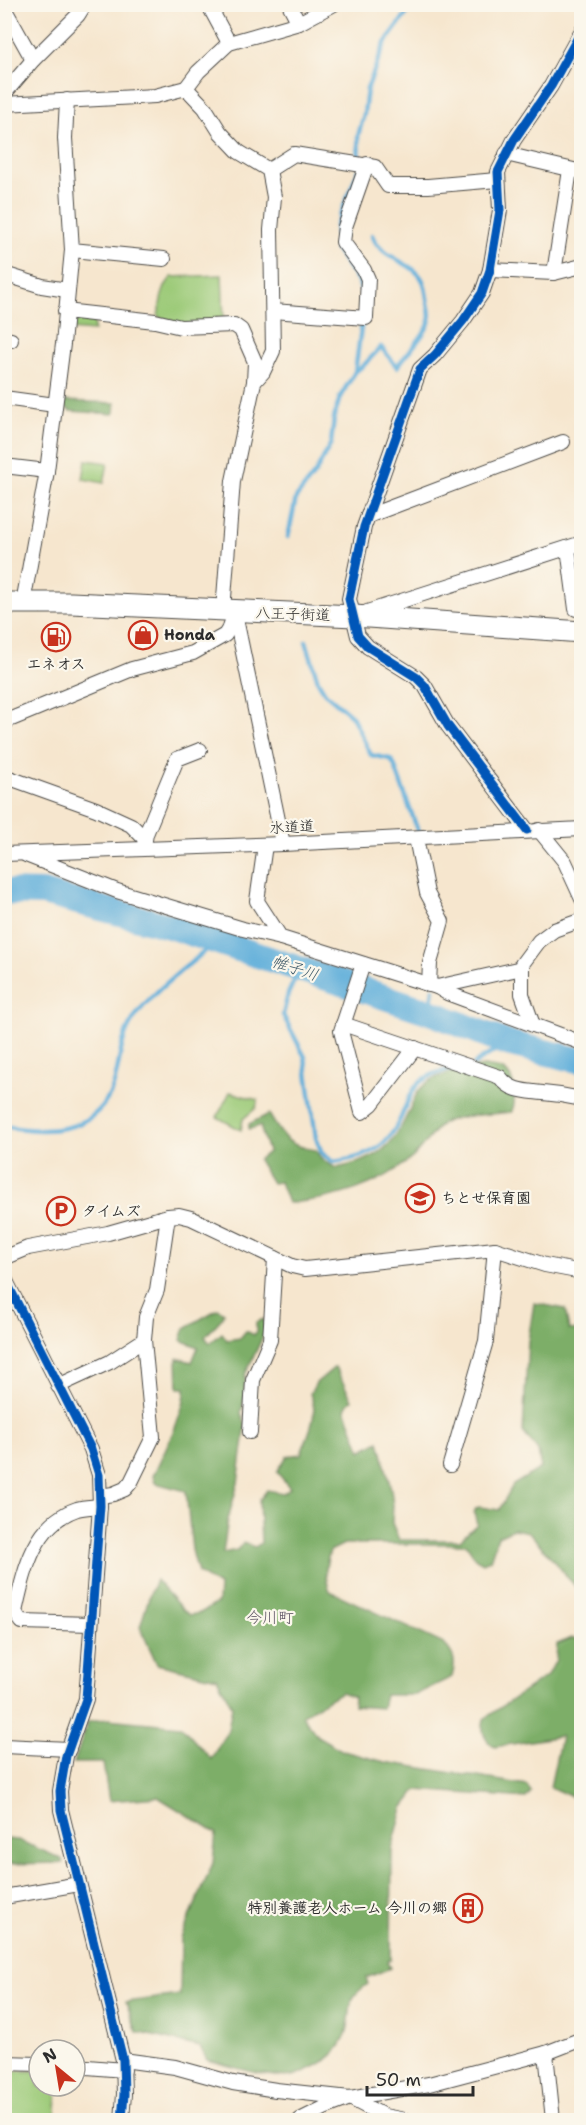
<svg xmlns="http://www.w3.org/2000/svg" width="586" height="2125" font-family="'Shantell Sans','Klee One',sans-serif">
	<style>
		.green { fill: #9cca78; stroke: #647a52; stroke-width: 1.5 }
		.forest { fill: #7dae68; stroke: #546c4a; stroke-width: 1.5 }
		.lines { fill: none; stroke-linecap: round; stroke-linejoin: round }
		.stream { stroke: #60afda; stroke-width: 4.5 }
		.river { stroke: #60afda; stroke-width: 26 }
		.minor-casing { stroke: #494743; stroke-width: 16 }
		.highway-casing { stroke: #494743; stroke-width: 23 }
		.minor { stroke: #fff; stroke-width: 14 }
		.highway { stroke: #fff; stroke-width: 21 }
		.cycleway-casing { stroke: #fbf7ec; stroke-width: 13 }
		.cycleway { stroke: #0057b8; stroke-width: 9 }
		.labels { text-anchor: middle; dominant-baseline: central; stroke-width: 4.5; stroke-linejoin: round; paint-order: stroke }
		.street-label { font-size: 15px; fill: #2b2b2b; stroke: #fbf7ec }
		.poi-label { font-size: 15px; font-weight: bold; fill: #2b2b2b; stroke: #fbf7ec; text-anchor: start }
		.water-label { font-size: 16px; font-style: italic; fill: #3e5968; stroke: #fbf7ec }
		.neighbourhood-label { font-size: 16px; fill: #5f5566; stroke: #fbf7ec }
	</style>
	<rect width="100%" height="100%" fill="#fbf7ec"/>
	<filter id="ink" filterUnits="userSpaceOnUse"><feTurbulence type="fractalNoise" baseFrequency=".0167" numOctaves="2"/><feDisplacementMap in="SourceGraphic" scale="12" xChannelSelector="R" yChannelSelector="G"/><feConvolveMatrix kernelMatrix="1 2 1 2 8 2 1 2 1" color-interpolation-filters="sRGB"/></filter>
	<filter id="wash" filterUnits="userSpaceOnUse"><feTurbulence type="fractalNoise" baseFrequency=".008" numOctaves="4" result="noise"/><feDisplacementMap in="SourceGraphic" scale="24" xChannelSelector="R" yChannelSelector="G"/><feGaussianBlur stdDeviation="1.35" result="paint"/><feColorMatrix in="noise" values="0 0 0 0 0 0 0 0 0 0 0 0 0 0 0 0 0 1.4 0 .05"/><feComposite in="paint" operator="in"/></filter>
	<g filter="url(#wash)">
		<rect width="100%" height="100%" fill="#f6e6ce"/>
		<g class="green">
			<path d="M222 275 224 321 183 325 158 317C160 304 162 286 172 277Z"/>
			<path d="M70 316 94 322V331L70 329Z"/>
			<path d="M86 460 108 463 104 483 83 479Z"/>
			<path d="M230 1092 258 1100 256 1108 243 1119 241 1130 217 1117Z"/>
			<path d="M4 2071H39V2086H58L55 2120H5Z"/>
		</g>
		<g class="forest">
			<path d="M64 401 115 403 114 414 69 411V409L64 408Z"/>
			<path d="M484 1066C490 1067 498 1067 503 1070 517 1078 516 1100 512 1112 496 1114 456 1115 443 1123 435 1128 422 1149 412 1158 377 1187 332 1200 288 1203L280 1182 272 1183 258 1160 268 1152 260 1126 249 1129V1124L269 1114C283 1138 287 1146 316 1150L321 1159 336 1168C376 1160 392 1150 409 1111 413 1102 415 1094 422 1087 438 1072 463 1070 484 1066Z"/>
			<path d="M534 1303 565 1309 569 1330 581 1329V1593L529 1532 513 1529 498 1536 490 1560 483 1563 476 1559 466 1544H344L330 1551C325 1566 324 1576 330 1591L444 1644C455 1655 456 1662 452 1677L415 1695H385L382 1708 353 1706 354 1697 341 1692 302 1715 317 1736 343 1751 385 1762 527 1785 531 1792 526 1798 417 1790 403 1808 392 1849 391 1960 387 1961 390 1968 366 1978 368 1984C344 2000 353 2007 347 2031 343 2047 332 2057 318 2065 310 2069 301 2074 293 2076 275 2080 226 2065 207 2060L200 2047 137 2032 126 2002 180 1995 181 1938 213 1863 216 1833 158 1797 109 1801 103 1763H74L88 1722 107 1719 181 1726 211 1759 228 1730 232 1706 217 1678 157 1664 140 1627 150 1594 156 1580 183 1610 190 1615 200 1613 218 1603 219 1586 198 1573 192 1550 186 1491 155 1483 153 1476C162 1455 187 1409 185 1388H178L177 1358 192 1362 198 1347 181 1340 185 1328 218 1309 224 1313 223 1317 205 1337 210 1343 222 1333 227 1340 240 1338 246 1331 254 1335 256 1332V1322L264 1319 265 1332 245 1375V1395L241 1414 246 1424 238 1483 228 1519 223 1553 237 1550 243 1543 255 1547 261 1543 259 1501 267 1490 283 1493 290 1488 277 1472 287 1456 301 1454C308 1434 320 1414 310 1394L316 1383 335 1367 352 1400 348 1403 345 1409 361 1451 379 1441 391 1489 393 1505 392 1523 399 1540H460L477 1524 474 1513 476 1508 480 1507 499 1510 513 1485 541 1468 538 1451 523 1432 528 1341Z"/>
			<path d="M572 1638 581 1639V1801L550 1787 561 1736 494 1747C484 1739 481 1732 484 1719L548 1675 556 1660 557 1644Z"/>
			<path d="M5 1839 18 1840 62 1859 63 1863 5 1864Z"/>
		</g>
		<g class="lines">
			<g class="stream">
				<path d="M359 163 358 136 364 114 367 89 385 43 410 9 411 4"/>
				<path d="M358 171 336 226V250L359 282 362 295"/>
				<path d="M355 372 364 365 381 347 397 367C407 353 420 341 428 326 431 319 430 311 428 303 426 296 426 287 423 281 414 261 381 260 372 235"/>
				<path d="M288 537 296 498 316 472 331 443 334 418 340 397 355 372 362 321"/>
				<path d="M306 641 318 681 325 693 352 716 371 755 390 759 394 764 420 837"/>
				<path d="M299 970 288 994 283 1015 305 1057 316 1138 322 1153 333 1162C371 1157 390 1147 404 1110 408 1101 412 1088 420 1082 432 1073 446 1070 460 1067"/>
				<path d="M430 1012 433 989"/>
				<path d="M474 1064 507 1043"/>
				<path d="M4 1126C43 1133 90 1135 110 1094 121 1072 117 1043 133 1020 151 991 191 964 217 941"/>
			</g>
			<path class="river" d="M4 892 43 893 169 926 430 1012 507 1043 582 1061"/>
		</g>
	</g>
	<g filter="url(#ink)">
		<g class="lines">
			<g class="minor-casing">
				<g id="minor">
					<path d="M208 4 229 43"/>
					<path d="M289 4 299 23"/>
					<path d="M4 8 33 60"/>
					<path d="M186 88 198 72 229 43 299 23 334 4"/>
					<path d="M4 94 33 60 78 15 85 4"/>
					<path d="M4 104 155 96 186 88 205 108 220 132 239 152 269 170 274 197 271 230 273 351 263 372 254 382"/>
					<path d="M506 154 582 172"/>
					<path d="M269 170 294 154 375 167 388 186H428L497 180"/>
					<path d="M72 250 164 259"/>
					<path d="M490 270 554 273 582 266"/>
					<path d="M554 273 570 170"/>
					<path d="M4 274 42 286 67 290"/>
					<path d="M65 311 155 321 181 327 234 325 241 330 255 362 254 382 233 481 223 611"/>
					<path d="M273 311 366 318 368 279 364 270 343 242 345 227 367 164"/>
					<path d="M4 339 11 340"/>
					<path d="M4 398 55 405"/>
					<path d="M4 466 47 471"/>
					<path d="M368 516 563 442"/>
					<path d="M568 548 576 609"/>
					<path d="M23 603 47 471 63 344 72 250 65 138 67 100"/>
					<path d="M367 612 582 543"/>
					<path d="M235 614 283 844"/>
					<path d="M4 722 132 669 193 653 225 635 230 627 235 612"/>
					<path d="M4 776 96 809 131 825 145 839"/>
					<path d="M527 830 448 726 425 686 416 677 368 647 358 636 349 599 364 527 420 369 435 355 463 321 482 293 490 270 500 210 498 172 514 140 551 86 582 30"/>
					<path d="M539 830 565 862 582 899"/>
					<path d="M416 838 427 893 442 921 430 963 429 985"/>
					<path d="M265 845 257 901 281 938 437 987 447 993 582 1043"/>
					<path d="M144 846 146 834 177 759 200 750"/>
					<path d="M4 854 283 844 582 829"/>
					<path d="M26 855 117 891 243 929 281 938"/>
					<path d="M363 964 341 1031 362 1112 372 1104 415 1048"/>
					<path d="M437 987 522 968"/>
					<path d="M343 1024 500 1077C511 1092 526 1091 543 1093 556 1094 569 1096 582 1099"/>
					<path d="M533 1025 522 994V964L539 941 554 930 582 920"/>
					<path d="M4 1258 28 1248 108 1233 168 1216 179 1215 191 1218 292 1266 305 1269 495 1249 545 1265 582 1272"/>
					<path d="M4 1277 91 1449 99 1475 100 1506 86 1699 66 1756 60 1791 61 1810 123 2060 124 2094 122 2120"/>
					<path d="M58 1386 110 1362 144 1340"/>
					<path d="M250 1432 253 1380 270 1340 275 1258"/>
					<path d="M450 1465 486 1341 495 1249"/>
					<path d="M100 1496 113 1494 125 1489 131 1482 153 1437 144 1340 146 1317 157 1290 168 1216"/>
					<path d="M91 1624 22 1622 15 1612C24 1573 33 1524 77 1509 84 1507 93 1507 100 1506"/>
					<path d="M4 1746 69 1749"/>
					<path d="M4 1897 79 1884"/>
					<path d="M546 2053 553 2120"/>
					<path d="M123 2060 175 2067 233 2083 276 2090 350 2098 429 2084 546 2053 582 2039"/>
					<path d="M4 2063 39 2064"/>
					<path d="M75 2066 124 2070"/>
					<path d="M300 2120 324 2108 350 2098 384 2116 405 2120"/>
				</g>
			</g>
			<g class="highway-casing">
				<path id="highway" d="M4 603H71L354 616 582 632"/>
			</g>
			<use href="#minor" class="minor"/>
			<use href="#highway" class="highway"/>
			<g class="cycleway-casing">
				<g id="cycleway">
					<path d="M527 830 448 726 425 686 416 677 368 647 358 636 349 599 364 527 420 369 435 355 463 321 482 293 490 270 500 210 498 172 514 140 551 86 582 30"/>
					<path d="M4 1277 91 1449 99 1475 100 1506 86 1699 66 1756 60 1791 61 1810 123 2060 124 2094 122 2120"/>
				</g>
			</g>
			<use href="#cycleway" class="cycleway"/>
		</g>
	</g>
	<defs>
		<g id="shop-ring" transform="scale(1.5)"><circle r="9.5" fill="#fbf7ec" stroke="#c8321e" stroke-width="1.5"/><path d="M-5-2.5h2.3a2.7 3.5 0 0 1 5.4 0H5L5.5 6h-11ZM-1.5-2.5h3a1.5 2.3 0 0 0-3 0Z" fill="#c8321e"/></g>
		<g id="fuel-ring" transform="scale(1.5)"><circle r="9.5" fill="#fbf7ec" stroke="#c8321e" stroke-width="1.5"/><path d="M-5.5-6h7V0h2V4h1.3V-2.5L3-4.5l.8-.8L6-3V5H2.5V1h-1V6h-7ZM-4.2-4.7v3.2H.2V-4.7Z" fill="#c8321e"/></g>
		<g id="school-ring" transform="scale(1.5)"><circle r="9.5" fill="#fbf7ec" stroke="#c8321e" stroke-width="1.5"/><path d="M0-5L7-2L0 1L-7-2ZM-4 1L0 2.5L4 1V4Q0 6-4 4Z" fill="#c8321e"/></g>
		<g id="parking-ring" transform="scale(1.5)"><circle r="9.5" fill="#fbf7ec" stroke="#c8321e" stroke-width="1.5"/><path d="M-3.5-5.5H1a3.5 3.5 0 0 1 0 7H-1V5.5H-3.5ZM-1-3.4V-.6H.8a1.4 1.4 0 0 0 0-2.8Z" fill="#c8321e"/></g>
		<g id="building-ring" transform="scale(1.5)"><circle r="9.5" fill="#fbf7ec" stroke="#c8321e" stroke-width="1.5"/><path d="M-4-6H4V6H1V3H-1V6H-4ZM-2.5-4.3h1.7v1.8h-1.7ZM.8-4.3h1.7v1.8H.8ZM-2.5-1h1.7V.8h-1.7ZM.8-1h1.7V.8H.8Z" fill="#c8321e"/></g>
	</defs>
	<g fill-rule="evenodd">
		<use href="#shop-ring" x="143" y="635"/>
		<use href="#fuel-ring" x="56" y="637"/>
		<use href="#school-ring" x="420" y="1198"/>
		<use href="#parking-ring" x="61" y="1211"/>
		<use href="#building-ring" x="468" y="1908"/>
	</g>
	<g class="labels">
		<g class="street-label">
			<text transform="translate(293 614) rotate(2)">八王子街道</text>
			<text transform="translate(292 827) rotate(-3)">水道道</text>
		</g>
		<g class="poi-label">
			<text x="164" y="635">Honda</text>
			<text x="56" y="664" text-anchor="middle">エネオス</text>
			<text x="441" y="1198">ちとせ保育園</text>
			<text x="82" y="1211">タイムズ</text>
			<text x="447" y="1908" text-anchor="end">特別養護老人ホーム 今川の郷</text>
		</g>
		<g class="water-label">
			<text transform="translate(295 968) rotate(18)">帷子川</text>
		</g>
		<g class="neighbourhood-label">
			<text x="270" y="1617">今川町</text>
		</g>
	</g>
	<rect width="586" height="2125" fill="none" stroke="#fbf7ec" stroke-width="24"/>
	<g transform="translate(57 2068) rotate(330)"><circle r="28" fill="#fbf7ec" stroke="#a8a59f" stroke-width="1.5"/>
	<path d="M0-4.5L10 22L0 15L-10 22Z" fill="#c8321e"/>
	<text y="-9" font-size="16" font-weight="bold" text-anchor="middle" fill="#2b2b2b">N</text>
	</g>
	<path d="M367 2086v9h106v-9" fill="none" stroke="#2b2b2b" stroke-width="3"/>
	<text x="376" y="2086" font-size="18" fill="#2b2b2b" stroke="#fbf7ec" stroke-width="4.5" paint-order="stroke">50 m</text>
</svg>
